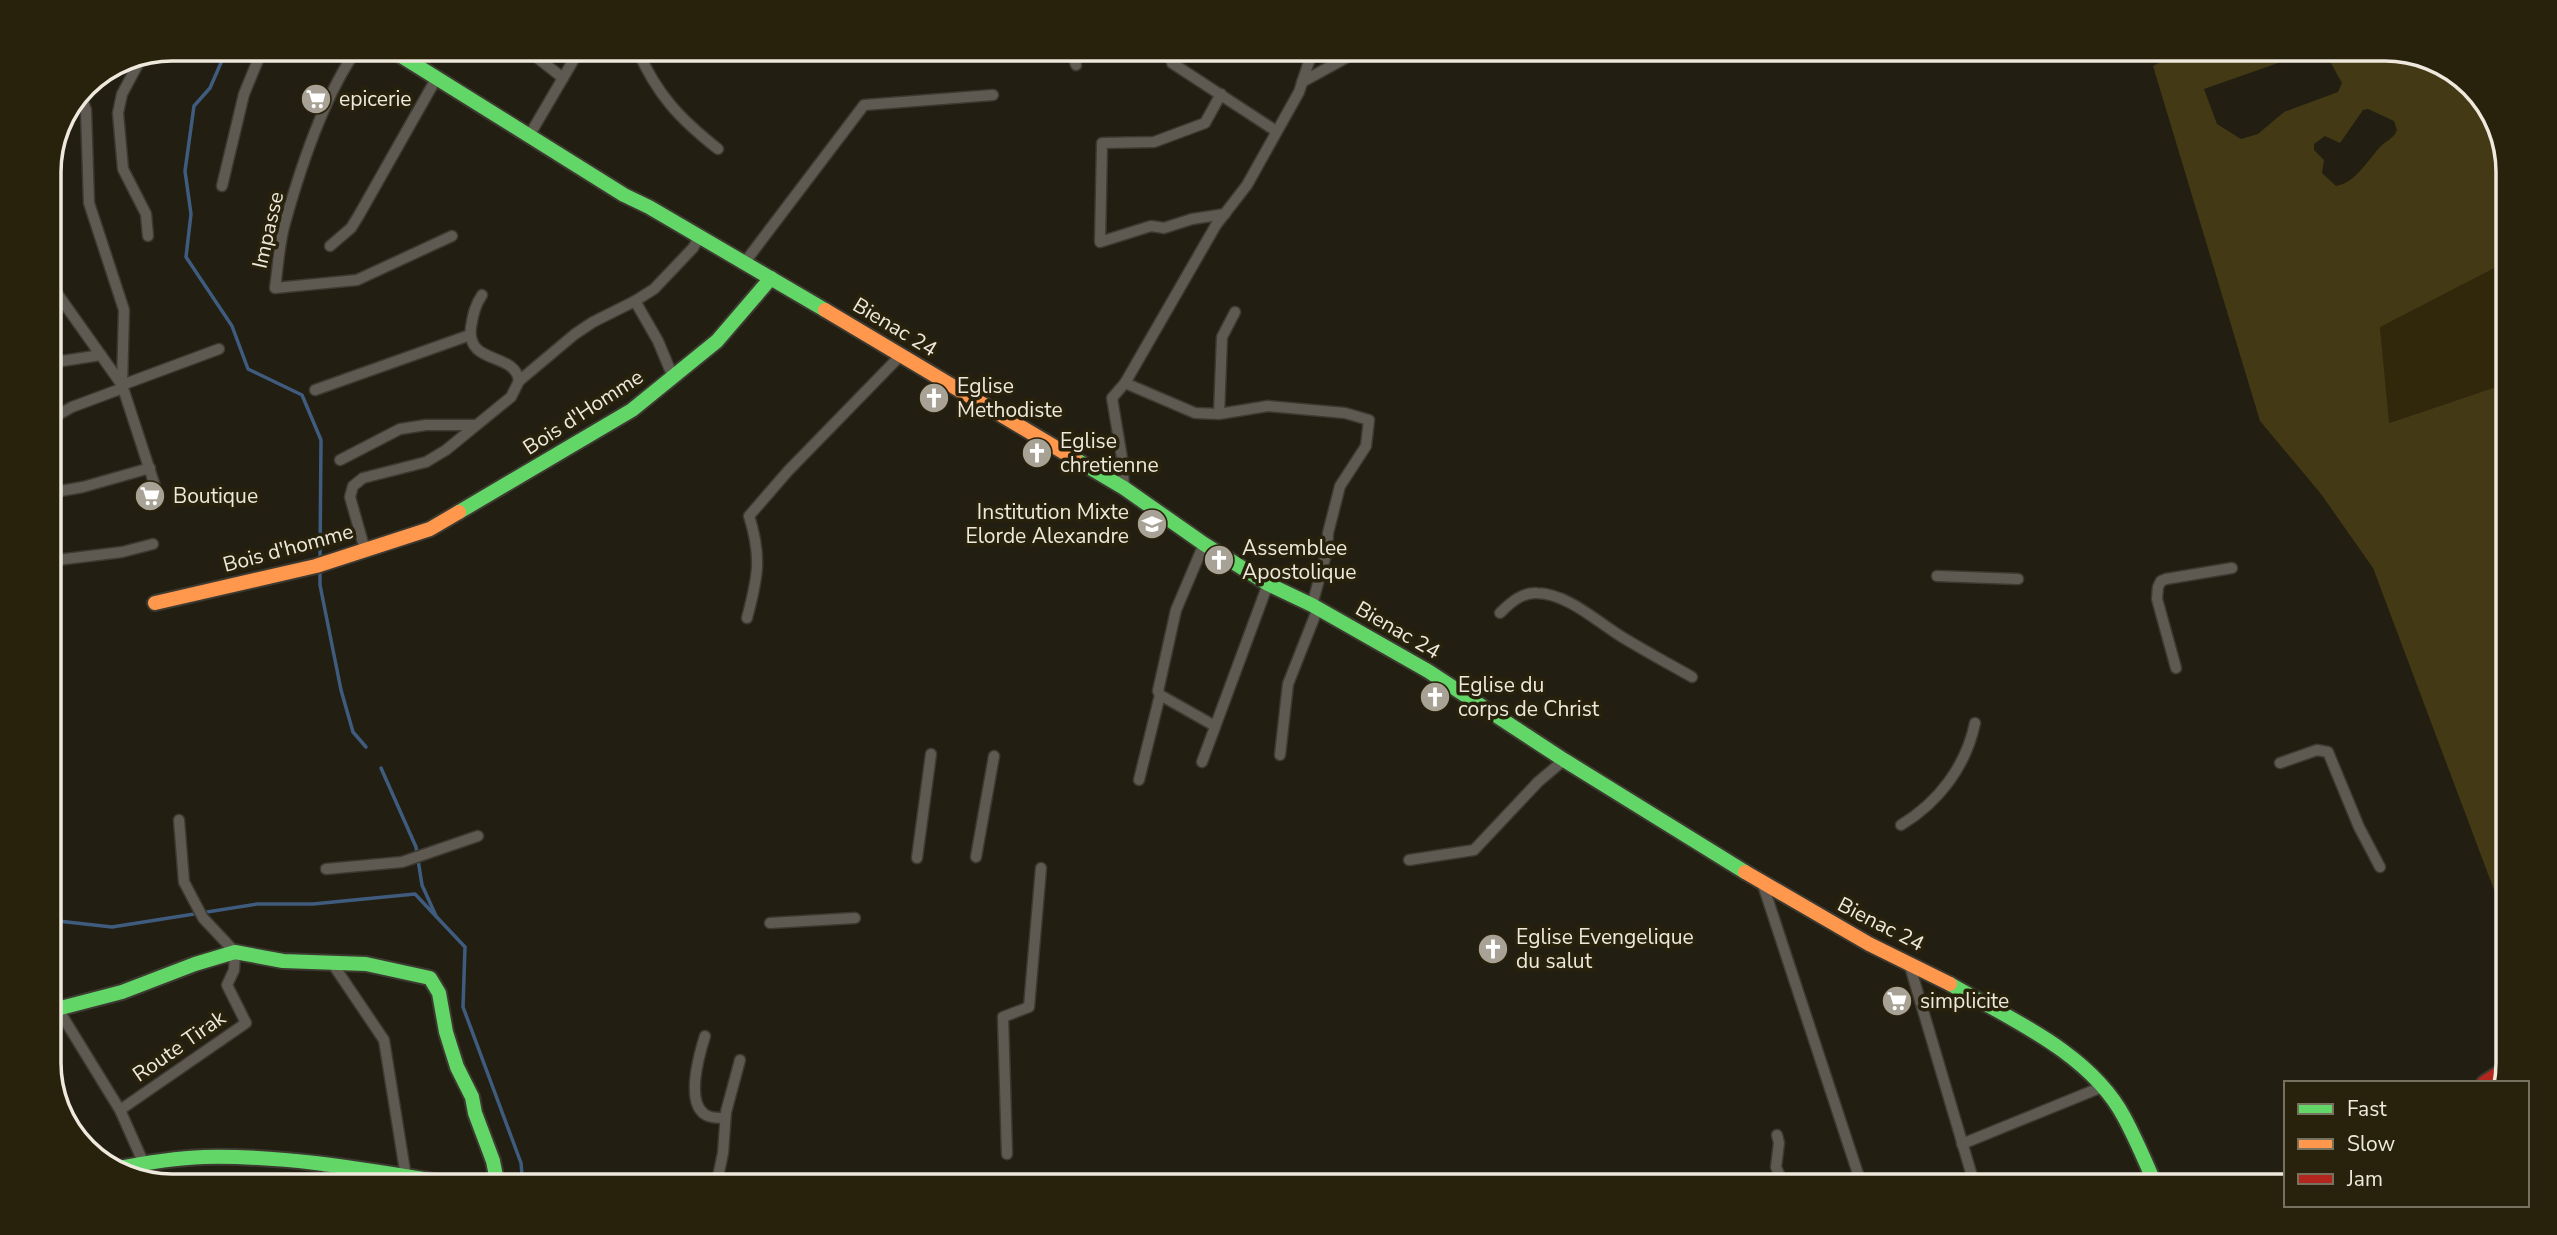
<svg xmlns="http://www.w3.org/2000/svg" width="2557" height="1235" font-family="'Nunito Sans',sans-serif">
	<style>
		.built { fill: #31280c }
		.green { fill: #443915; fill-rule: evenodd }
		.lines { fill: none; stroke-linecap: round; stroke-linejoin: round }
		.stream { stroke: #3f5c7f; stroke-width: 3.5 }
		.street-casing { stroke: #3c3931; stroke-width: 13 }
		.fast-casing { stroke: #3c3931; stroke-width: 18 }
		.slow-casing { stroke: #3c3931; stroke-width: 18 }
		.jam-casing { stroke: #3c3931; stroke-width: 18 }
		.street { stroke: #5e5a52; stroke-width: 10 }
		.fast { stroke: #63d668; stroke-width: 14 }
		.slow { stroke: #ff974d; stroke-width: 14 }
		.jam { stroke: #b3261e; stroke-width: 14 }
		.labels { text-anchor: middle; dominant-baseline: central; stroke-width: 7; stroke-linejoin: round; paint-order: stroke }
		.poi-label { font-size: 21px; fill: #eee9dc; stroke: #28210b; text-anchor: start }
		.street-label { font-size: 21px; fill: #eee9dc; stroke: #28210b }
		.rim { fill: none; stroke: #eee9dc; stroke-width: 3.5 }
	</style>
	<rect width="100%" height="100%" fill="#221e11"/>
	<path class="built" d="M2508 261V383L2388 423 2380 326Z"/>
	<path class="green" d="M2185 49H2318L2204 89 2217 124 2241 139 2258 134 2284 112 2338 92 2342 83 2323 49H2384L2439 62 2487 104 2508 165V261L2380 327 2389 423 2508 383V927L2373 568 2321 494 2260 421 2153 66ZM2368 109 2394 121 2397 130 2395 134C2391 139 2387 141 2382 145 2368 159 2357 182 2336 186L2322 173 2324 160 2314 150V144L2325 136 2340 143 2363 110Z"/>
	<g class="lines">
		<g class="stream">
			<path d="M227 49 210 88 194 106 185 171 191 214 186 257 232 326 248 369 302 395 321 440 320 559"/>
			<path d="M320 571V585L341 690 353 732 366 747"/>
			<path d="M381 768 416 847 422 885 436 916"/>
			<path d="M49 920 112 927 257 904H313L415 894 465 947 463 1007 521 1163 523 1186"/>
		</g>
		<g class="street-casing">
			<g id="street">
				<path d="M357 49C325 95 300 169 285 223 279 244 278 267 275 288L357 280 452 236"/>
				<path d="M526 49 563 78"/>
				<path d="M637 49C657 95 680 119 718 149"/>
				<path d="M1064 49 1074 58 1076 65"/>
				<path d="M1181 49 1172 63 1276 131"/>
				<path d="M143 55 122 94 118 113 123 169 146 214 148 236"/>
				<path d="M1862 55 1863 49"/>
				<path d="M1302 82 1362 49"/>
				<path d="M1221 94 1205 123 1154 142 1102 143 1100 242 1151 226 1164 228 1192 219 1225 214"/>
				<path d="M529 136 580 49"/>
				<path d="M222 186 244 94 258 60 257 49"/>
				<path d="M330 246 351 228 359 215 436 79"/>
				<path d="M745 262 864 105 993 95"/>
				<path d="M49 282 122 385 124 310 89 203 86 110 81 96"/>
				<path d="M482 295C475 305 473 315 471 327 466 366 515 351 519 381"/>
				<path d="M635 301 658 341 673 377"/>
				<path d="M49 363 101 355"/>
				<path d="M1125 383 1195 413 1219 414 1268 406 1345 413 1369 420 1366 446 1340 486 1328 533 1327 551 1312 605"/>
				<path d="M315 390 470 335"/>
				<path d="M1219 414 1222 337 1235 312"/>
				<path d="M49 420 72 407 123 388"/>
				<path d="M340 460 400 429 426 425H476"/>
				<path d="M155 486 122 385 219 349"/>
				<path d="M1124 488 1122 458 1112 398 1125 383 1216 225 1247 185 1299 92 1313 49"/>
				<path d="M49 493 83 487 150 468"/>
				<path d="M1204 544 1176 610 1158 691 1160 695 1215 726"/>
				<path d="M365 550 350 497 353 486 363 478 426 462 446 450 511 397 519 381 575 334 593 322 635 301 654 289 693 248 700 236"/>
				<path d="M49 561 122 552 153 544"/>
				<path d="M1937 576 2018 579"/>
				<path d="M1500 613C1510 603 1522 592 1537 593 1568 594 1596 621 1622 637 1645 651 1669 664 1692 677"/>
				<path d="M747 618C758 577 762 557 749 516L788 471 901 355"/>
				<path d="M2176 668 2157 599 2158 587 2161 581 2166 579 2232 568"/>
				<path d="M1280 755 1288 684 1318 608"/>
				<path d="M1202 762 1268 584"/>
				<path d="M2280 763 2317 750 2328 752 2359 827 2380 867"/>
				<path d="M1139 780 1160 695"/>
				<path d="M1901 825C1939 802 1966 766 1975 723"/>
				<path d="M976 857 994 756"/>
				<path d="M917 858 931 754"/>
				<path d="M1409 860 1474 850 1538 782 1564 760"/>
				<path d="M326 869 402 862 478 836"/>
				<path d="M1762 882 1862 1186"/>
				<path d="M770 923 855 918"/>
				<path d="M332 963 384 1040 406 1177"/>
				<path d="M1909 963 1975 1186"/>
				<path d="M58 1009 120 1110 144 1164"/>
				<path d="M705 1036C699 1055 684 1106 708 1116 713 1118 720 1118 725 1118"/>
				<path d="M120 1110 246 1023 227 985 234 970 235 952 203 918 184 882 179 820"/>
				<path d="M1777 1135 1779 1143 1776 1167 1784 1186"/>
				<path d="M1962 1144 2102 1087"/>
				<path d="M1007 1154 1003 1017 1029 1007 1041 868"/>
				<path d="M327 1186 328 1166"/>
				<path d="M716 1186 723 1153 726 1112 740 1060"/>
			</g>
		</g>
		<g class="fast-casing">
			<g id="fast">
				<path d="M390 49 624 195 649 207 825 310"/>
				<path d="M1075 459 1124 488 1204 544 1268 584 1312 605 1428 671 1564 760 1745 872"/>
				<path d="M459 512 632 410 717 341 771 278"/>
				<path d="M1950 984C2010 1019 2090 1053 2124 1117 2136 1139 2146 1163 2156 1186"/>
				<path d="M49 1011 122 992 195 964 235 952 283 961 366 964 430 978 439 993 446 1032 457 1067 472 1097 475 1113 493 1161 498 1186"/>
				<path d="M114 1169C144 1163 174 1158 204 1157 293 1155 379 1172 466 1186"/>
			</g>
		</g>
		<g class="slow-casing">
			<g id="slow">
				<path d="M825 310 1075 459"/>
				<path d="M155 603 316 566 430 529 459 512"/>
				<path d="M1745 872 1869 944 1950 984"/>
			</g>
		</g>
		<g class="jam-casing">
			<path id="jam" d="M2484 1083 2507 1068"/>
		</g>
		<use href="#street" class="street"/>
		<use href="#fast" class="fast"/>
		<use href="#slow" class="slow"/>
		<use href="#jam" class="jam"/>
	</g>
	<defs>
		<g id="supermarket-disc" transform="scale(1.575)"><circle r="9.5" fill="#a7a295" stroke="#28210b"/><path d="M-6-5.5h2.5l.6 2H6L4.5 2H-2.5L-4.4-4H-6ZM-1.5 3.2a1.3 1.3 0 1 0 .1 0ZM3 3.2a1.3 1.3 0 1 0 .1 0Z" fill="#fff"/></g>
		<g id="church-disc" transform="scale(1.575)"><circle r="9.5" fill="#a7a295" stroke="#28210b"/><path d="M-1.2-6h2.4v3.5h3.3v2.4h-3.3V6h-2.4V-.1h-3.3v-2.4h3.3Z" fill="#fff"/></g>
		<g id="school-disc" transform="scale(1.575)"><circle r="9.5" fill="#a7a295" stroke="#28210b"/><path d="M0-5L7-2L0 1L-7-2ZM-4 1L0 2.5L4 1V4Q0 6-4 4Z" fill="#fff"/></g>
	</defs>
	<g fill-rule="evenodd">
		<use href="#supermarket-disc" x="316" y="99"/>
		<use href="#church-disc" x="934" y="398"/>
		<use href="#church-disc" x="1037" y="453"/>
		<use href="#supermarket-disc" x="150" y="496"/>
		<use href="#school-disc" x="1152" y="524"/>
		<use href="#church-disc" x="1219" y="560"/>
		<use href="#church-disc" x="1435" y="697"/>
		<use href="#church-disc" x="1493" y="949"/>
		<use href="#supermarket-disc" x="1897" y="1001"/>
	</g>
	<g class="labels">
		<g class="poi-label">
			<text x="339" y="99">epicerie</text>
			<text x="957" y="386">Eglise<tspan x="957" dy="24">Methodiste</tspan></text>
			<text x="1060" y="441">Eglise<tspan x="1060" dy="24">chretienne</tspan></text>
			<text x="173" y="496">Boutique</text>
			<text x="1129" y="512" text-anchor="end">Institution Mixte<tspan x="1129" dy="24">Elorde Alexandre</tspan></text>
			<text x="1242" y="548">Assemblee<tspan x="1242" dy="24">Apostolique</tspan></text>
			<text x="1458" y="685">Eglise du<tspan x="1458" dy="24">corps de Christ</tspan></text>
			<text x="1516" y="937">Eglise Evengelique<tspan x="1516" dy="24">du salut</tspan></text>
			<text x="1920" y="1001">simplicite</text>
		</g>
		<g class="street-label">
			<text transform="translate(268 230) rotate(-77)">Impasse</text>
			<text transform="translate(895 327) rotate(31)">Bienac 24</text>
			<text transform="translate(583 412) rotate(-33)">Bois d'Homme</text>
			<text transform="translate(288 548) rotate(-15)">Bois d'homme</text>
			<text transform="translate(1398 630) rotate(30)">Bienac 24</text>
			<text transform="translate(1881 924) rotate(27)">Bienac 24</text>
			<text transform="translate(179 1046) rotate(-35)">Route Tirak</text>
		</g>
	</g>
	<path d="M0 0H2557V1235H0ZM172 61H2385A111 111 0 0 1 2496 172V1063A111 111 0 0 1 2385 1174H172A111 111 0 0 1 61 1063V172A111 111 0 0 1 172 61Z" fill="#28210b" fill-rule="evenodd"/>
	<path class="rim" d="M172 61H2385A111 111 0 0 1 2496 172V1063A111 111 0 0 1 2385 1174H172A111 111 0 0 1 61 1063V172A111 111 0 0 1 172 61Z"/>
	<rect x="2284" y="1081" width="245" height="126" fill="#28210b" stroke="#77715f" stroke-width="2"/>
	<rect x="2298" y="1104" width="35" height="10" fill="#63d668" stroke="#77715f" stroke-width="2"/>
	<text x="2347" y="1116" font-size="21" fill="#eee9dc">Fast</text>
	<rect x="2298" y="1139" width="35" height="10" fill="#ff974d" stroke="#77715f" stroke-width="2"/>
	<text x="2347" y="1151" font-size="21" fill="#eee9dc">Slow</text>
	<rect x="2298" y="1174" width="35" height="10" fill="#b3261e" stroke="#77715f" stroke-width="2"/>
	<text x="2347" y="1186" font-size="21" fill="#eee9dc">Jam</text>
</svg>
